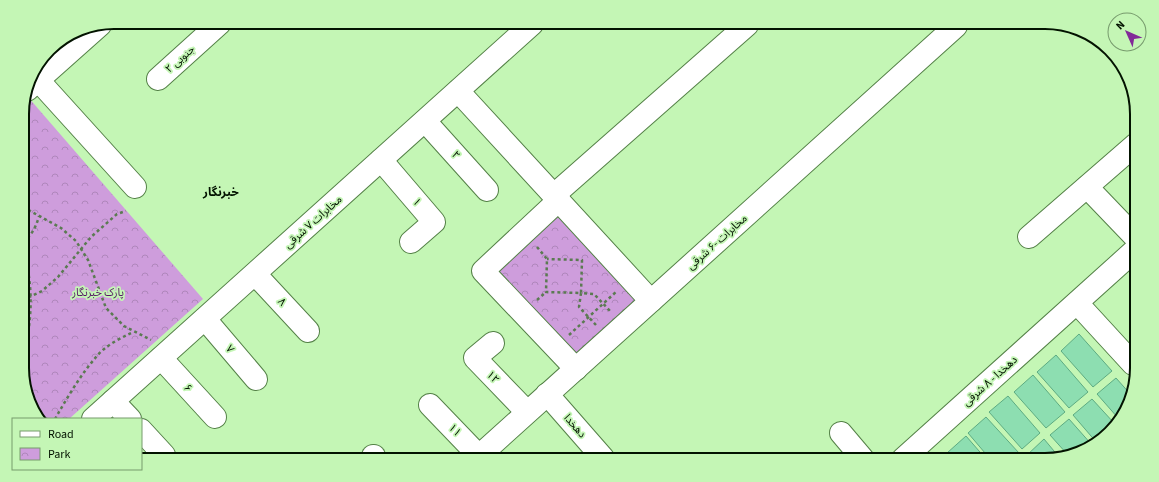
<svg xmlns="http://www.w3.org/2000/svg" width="1159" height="482" font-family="'Source Sans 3','Noto Sans Arabic',sans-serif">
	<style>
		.park { fill: url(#park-crowns) }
		.building { fill: #8ddeb1; stroke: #5dab82 }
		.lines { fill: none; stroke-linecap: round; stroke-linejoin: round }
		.minor-casing { stroke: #548147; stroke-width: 24 }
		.path { stroke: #5b7a52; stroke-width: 2.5; stroke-dasharray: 3 3; stroke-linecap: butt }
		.minor { stroke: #fff; stroke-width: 22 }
		.labels { text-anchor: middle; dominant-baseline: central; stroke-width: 3.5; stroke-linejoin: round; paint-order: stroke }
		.street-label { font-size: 11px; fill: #031300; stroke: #c4f6b5 }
		.park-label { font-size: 11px; fill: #551964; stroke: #c4f6b5 }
		.neighbourhood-label { font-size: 12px; font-weight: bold; fill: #031300; stroke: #c4f6b5 }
		.rim { fill: none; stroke: #031300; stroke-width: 2 }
	</style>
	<defs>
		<pattern id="park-crowns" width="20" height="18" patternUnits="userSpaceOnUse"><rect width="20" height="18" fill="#ce9ddc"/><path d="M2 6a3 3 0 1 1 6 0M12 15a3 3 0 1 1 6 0" fill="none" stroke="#af86bb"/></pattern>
	</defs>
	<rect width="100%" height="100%" fill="#c4f6b5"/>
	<g class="park">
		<path d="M28 97 203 299 69 419H40L24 386 22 108 24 100Z"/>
		<path d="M557 210 641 299 576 359 490 270Z"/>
	</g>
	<g class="building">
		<path d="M83 28 69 41 65 37 79 29Z"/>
		<path d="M63 39 67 42 46 61 43 58 53 45Z"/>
		<path d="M1079 334 1112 371 1093 387 1061 351Z"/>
		<path d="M1056 355 1088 392 1069 408 1037 372Z"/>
		<path d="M1033 375 1065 412 1046 428 1014 392Z"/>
		<path d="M1116 378 1132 396 1118 418 1097 394Z"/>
		<path d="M1008 396 1040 433 1022 449 989 412Z"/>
		<path d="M1092 399 1114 423 1101 441 1097 443 1073 415Z"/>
		<path d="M986 417 1019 453 1011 460H991L968 433Z"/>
		<path d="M1069 419 1092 445 1067 454 1050 435Z"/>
		<path d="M966 436 986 459H953L947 453Z"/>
		<path d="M1044 439 1059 457 1051 460H1029L1026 456Z"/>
	</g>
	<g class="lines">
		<g class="minor-casing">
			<g id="minor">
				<path d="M158 79 220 23"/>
				<path d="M38 80 135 187"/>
				<path d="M27 90 100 25"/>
				<path d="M458 91 651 301"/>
				<path d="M425 121 487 190"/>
				<path d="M381 160 434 222 411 242"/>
				<path d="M1087 187 1134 236"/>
				<path d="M554 195 747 25"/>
				<path d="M559 200 483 271 576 369"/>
				<path d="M1029 237 1136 144"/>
				<path d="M255 274 308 331"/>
				<path d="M1077 303 1133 364"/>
				<path d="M205 319 256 379"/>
				<path d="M493 343 475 358 527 412"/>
				<path d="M161 358 215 417"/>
				<path d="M547 394 603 458"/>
				<path d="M113 401 130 419"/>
				<path d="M430 405 479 456"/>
				<path d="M93 419 532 24"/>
				<path d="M141 430 164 455"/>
				<path d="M841 433 863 459"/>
				<path d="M373 456H374"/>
				<path d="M478 457 956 26"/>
				<path d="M903 459 1134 251"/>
			</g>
		</g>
		<g class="path">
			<path d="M23 207 61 228 76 241 88 260 106 308 124 326 151 340"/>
			<path d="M23 242C32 235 36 227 39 216"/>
			<path d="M537 247 547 259 546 292 581 293 582 260 547 259"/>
			<path d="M23 252C34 283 32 322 24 353"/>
			<path d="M23 300 42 291 58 277 91 237 117 214 126 211"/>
			<path d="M537 300 546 292"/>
			<path d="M596 325 579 307 581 293 594 294 611 312"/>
			<path d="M569 335 617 291"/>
			<path d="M55 419C67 398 81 374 97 356 106 345 121 338 133 332"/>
		</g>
		<use href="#minor" class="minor"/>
	</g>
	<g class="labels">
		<g class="street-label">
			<text transform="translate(180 59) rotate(-42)">۲ جنوبی</text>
			<text transform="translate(456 155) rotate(48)">۲</text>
			<text transform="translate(417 202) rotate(50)">۱</text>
			<text transform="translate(313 222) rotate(-42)">مخابرات ۷ شرقی</text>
			<text transform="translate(717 242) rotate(-42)">مخابرات -۶ شرقی</text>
			<text transform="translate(282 302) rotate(47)">۸</text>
			<text transform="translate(230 349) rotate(50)">۷</text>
			<text transform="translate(493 377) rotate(46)">۱۲</text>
			<text transform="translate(990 381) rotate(-42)">دهخدا - ۸ شرقی</text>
			<text transform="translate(188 388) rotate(48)">۶</text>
			<text transform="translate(575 426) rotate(49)">دهخدا</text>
			<text transform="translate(455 430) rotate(46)">۱۱</text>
		</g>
		<g class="park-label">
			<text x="98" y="292">پارک خبرنگار</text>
		</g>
		<g class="neighbourhood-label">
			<text x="221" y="192">خبرنگار</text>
		</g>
	</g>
	<path d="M0 0H1159V482H0ZM114 29H1045A85 85 0 0 1 1130 114V368A85 85 0 0 1 1045 453H114A85 85 0 0 1 29 368V114A85 85 0 0 1 114 29Z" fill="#c4f6b5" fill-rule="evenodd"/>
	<path class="rim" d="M114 29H1045A85 85 0 0 1 1130 114V368A85 85 0 0 1 1045 453H114A85 85 0 0 1 29 368V114A85 85 0 0 1 114 29Z"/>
	<rect x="12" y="418" width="130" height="52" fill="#c4f6b5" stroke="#779b6d"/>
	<rect x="20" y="431" width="20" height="6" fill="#ffffff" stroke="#779b6d"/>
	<text x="48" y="438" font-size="12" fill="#031300">Road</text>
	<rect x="20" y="448" width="20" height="12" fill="url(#park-crowns)" stroke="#779b6d"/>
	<text x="48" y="458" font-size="12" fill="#031300">Park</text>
	<g transform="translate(1127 32) rotate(315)"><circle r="19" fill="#c4f6b5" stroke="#779b6d"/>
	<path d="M0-3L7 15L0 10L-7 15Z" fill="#822a98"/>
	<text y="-6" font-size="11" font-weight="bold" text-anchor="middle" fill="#031300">N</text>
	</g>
</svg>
